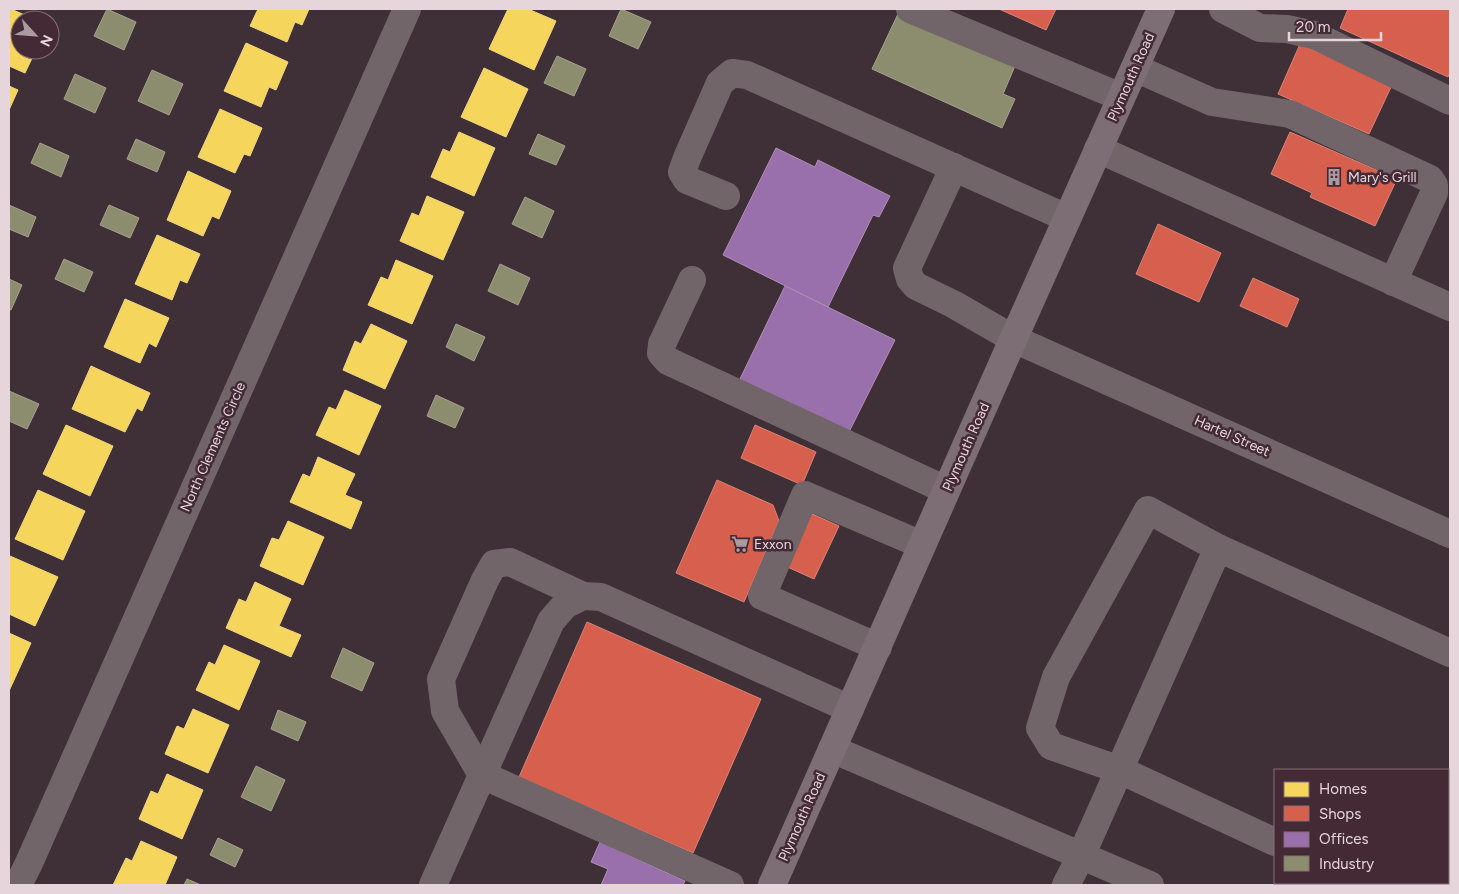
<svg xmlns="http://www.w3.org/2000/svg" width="1459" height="894" font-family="Figtree,sans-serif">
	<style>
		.homes { fill: #f6d55c; stroke: #f1d582 }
		.shops { fill: #d6604d; stroke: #db8378 }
		.offices { fill: #9970ab; stroke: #b08eb9 }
		.industry { fill: #8c8c6e; stroke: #a7a28f }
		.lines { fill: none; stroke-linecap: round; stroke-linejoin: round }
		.minor { stroke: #71656a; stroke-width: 28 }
		.major { stroke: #7d6d74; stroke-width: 28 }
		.labels { text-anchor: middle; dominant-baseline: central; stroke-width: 5; stroke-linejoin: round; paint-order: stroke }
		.street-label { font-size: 14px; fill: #e6d5db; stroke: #442a35 }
		.poi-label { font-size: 14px; fill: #e6d5db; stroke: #442a35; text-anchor: start }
	</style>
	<rect width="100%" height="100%" fill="#3e3036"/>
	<g class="homes">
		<path d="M11 9 36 20H20V50H36L25 73 9 66V13Z"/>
		<path d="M258 9H309L302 25 295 22 287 42 250 26Z"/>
		<path d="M508 9H528L556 21 534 70 489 49Z"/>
		<path d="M246 43 288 62 276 90 269 87 261 107 224 91Z"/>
		<path d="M484 68 528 89 506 137 461 117Z"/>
		<path d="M9 86 18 90 9 110Z"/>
		<path d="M220 109 262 128 250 156 244 154 235 173 198 157Z"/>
		<path d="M459 132 495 148 474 196 431 177 443 149 450 152Z"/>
		<path d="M188 171 231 191 219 219 212 216 203 236 167 220Z"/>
		<path d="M427 196 464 212 443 260 400 241 412 213 419 216Z"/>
		<path d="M157 235 200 254 187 283 180 280 172 300 135 284Z"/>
		<path d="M396 260 433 276 412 324 368 305 381 277 388 280Z"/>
		<path d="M125 299 169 318 156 347 149 343 140 363 104 347Z"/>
		<path d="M371 324 407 341 385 389 343 370 355 341 361 344Z"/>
		<path d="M91 366 150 393 142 411 137 408 125 432 72 409Z"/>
		<path d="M345 390 381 406 359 455 316 435 329 407 336 410Z"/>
		<path d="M66 425 113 446 90 496 43 474Z"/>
		<path d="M318 457 355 474 345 495 362 502 351 529 290 502 303 474 310 477Z"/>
		<path d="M38 490 85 511 63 560 15 539Z"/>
		<path d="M288 521 324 537 303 585 260 566 272 538 279 540Z"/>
		<path d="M10 556 58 577 35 626 9 614V559Z"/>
		<path d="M255 582 291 599 279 626 301 635 291 657 226 628 239 599 246 602Z"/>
		<path d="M9 633 31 643 9 691Z"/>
		<path d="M224 645 260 661 239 710 196 690 209 662 215 665Z"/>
		<path d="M193 709 229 725 208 773 165 754 177 726 184 729Z"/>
		<path d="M167 774 203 790 182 839 139 819 151 791 158 794Z"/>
		<path d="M141 841 177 857 165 885H113L126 858 132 861Z"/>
	</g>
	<g class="shops">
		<path d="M999 9H1056L1046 30Z"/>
		<path d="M1348 9H1450V72L1448 77 1340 28Z"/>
		<path d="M1300 44 1392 85 1369 134 1278 94Z"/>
		<path d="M1290 132 1397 179 1375 226 1310 197 1312 193 1271 174Z"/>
		<path d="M1158 224 1221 253 1199 302 1136 274Z"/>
		<path d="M1253 278 1299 299 1287 327 1240 306Z"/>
		<path d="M755 425 816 452 802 485 741 458Z"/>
		<path d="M717 480 773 505 779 521 744 602 676 573Z"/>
		<path d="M808 512 839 526 814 579 783 565Z"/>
		<path d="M587 622 761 699 693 853 519 777Z"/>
	</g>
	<g class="offices">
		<path d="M776 148 815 167 818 160 890 196 879 217 873 215 828 307 723 255Z"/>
		<path d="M785 286 895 340 848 434 739 381Z"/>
		<path d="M600 842 685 881 683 885H601L608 869 591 862Z"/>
	</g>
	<g class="industry">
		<path d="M107 9 136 22 124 50 94 36Z"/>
		<path d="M621 9 651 22 638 49 609 36Z"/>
		<path d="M898 14 1015 66 1003 94 1015 99 1002 128 872 69Z"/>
		<path d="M557 56 586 69 574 96 544 83Z"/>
		<path d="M152 70 183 84 169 115 138 101Z"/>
		<path d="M75 74 106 88 95 113 64 99Z"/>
		<path d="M538 134 565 146 556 165 529 154Z"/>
		<path d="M136 139 165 152 157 172 127 159Z"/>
		<path d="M40 143 69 156 61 177 31 163Z"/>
		<path d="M525 197 554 211 542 238 512 224Z"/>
		<path d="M9 205 36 217 28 237 9 229Z"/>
		<path d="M109 205 139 218 130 238 100 225Z"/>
		<path d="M64 259 93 272 84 292 55 279Z"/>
		<path d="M500 264 530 278 518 305 488 291Z"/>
		<path d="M9 279 22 285 11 310 9 309Z"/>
		<path d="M456 324 485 337 474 361 446 347Z"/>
		<path d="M9 391 39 404 27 429 9 421Z"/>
		<path d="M436 395 464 408 455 428 427 416Z"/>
		<path d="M343 648 374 663 362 691 331 677Z"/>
		<path d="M278 710 306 722 298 741 271 729Z"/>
		<path d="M256 766 285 780 271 811 241 797Z"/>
		<path d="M218 838 243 850 235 867 210 855Z"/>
		<path d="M187 879 201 885H184Z"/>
	</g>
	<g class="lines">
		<g class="minor">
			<path d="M910 9 1121 97"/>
			<path d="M1223 9 1260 28 1287 29 1314 35 1450 101"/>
			<path d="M1135 68 1212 102 1290 114 1430 179 1434 185V193L1393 282"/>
			<path d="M1098 149 1450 307"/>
			<path d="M954 167 907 268 910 279 916 286 953 304 1014 339 1450 534"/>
			<path d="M726 196 687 180 682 172 687 158 720 83 732 73 747 75 1067 218"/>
			<path d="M692 280 662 344 661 353 668 361 946 490"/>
			<path d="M583 596 510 562 494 564 485 580 441 679 445 711 482 775 730 885"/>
			<path d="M878 647 762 596 805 495 922 545"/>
			<path d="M832 749 1150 885"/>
			<path d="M1275 842 1120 770 1051 746 1040 728 1056 677 1148 510 1218 548 1450 653"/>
			<path d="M1448 874 1450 871"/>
			<path d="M1363 883 1369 885"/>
			<path d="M18 885 29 863 407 9"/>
			<path d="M433 885 551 621 565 605 583 596 601 597 850 709"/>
			<path d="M1066 885 1081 856 1218 548"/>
		</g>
		<path class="major" d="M772 885C902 593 1029 300 1161 9"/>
	</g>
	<defs>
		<g id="building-bare" transform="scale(1.35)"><path d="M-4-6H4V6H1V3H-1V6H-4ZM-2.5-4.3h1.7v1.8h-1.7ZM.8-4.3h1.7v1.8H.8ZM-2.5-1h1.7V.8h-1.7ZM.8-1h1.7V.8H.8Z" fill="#ab9ba1" stroke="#442a35" stroke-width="2.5" paint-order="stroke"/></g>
		<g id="supermarket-bare" transform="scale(1.35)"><path d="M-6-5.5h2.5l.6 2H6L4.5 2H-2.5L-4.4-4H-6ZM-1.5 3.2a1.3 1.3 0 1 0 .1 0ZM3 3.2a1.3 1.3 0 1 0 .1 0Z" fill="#ab9ba1" stroke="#442a35" stroke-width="2.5" paint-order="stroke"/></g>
	</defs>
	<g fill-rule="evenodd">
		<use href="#building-bare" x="1334" y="177"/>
		<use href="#supermarket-bare" x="740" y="544"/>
	</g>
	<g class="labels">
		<g class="street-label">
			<text transform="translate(1131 77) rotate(-66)">Plymouth Road</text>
			<text transform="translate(1232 436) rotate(24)">Hartel Street</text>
			<text transform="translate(213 447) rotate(-66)">North Clements Circle</text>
			<text transform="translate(966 447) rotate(-66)">Plymouth Road</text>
			<text transform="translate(802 817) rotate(-66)">Plymouth Road</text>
		</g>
		<g class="poi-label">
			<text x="1348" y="177">Mary's Grill</text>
			<text x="754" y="544">Exxon</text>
		</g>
	</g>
	<rect width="1459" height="894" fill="none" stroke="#e6d5db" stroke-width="20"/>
	<rect x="1274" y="769" width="175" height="115" fill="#442a35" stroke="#856e77"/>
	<rect x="1284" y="782" width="25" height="15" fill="#f6d55c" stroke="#856e77"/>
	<text x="1319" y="794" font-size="15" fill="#e6d5db">Homes</text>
	<rect x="1284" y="806" width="25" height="15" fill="#d6604d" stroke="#856e77"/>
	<text x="1319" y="819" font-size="15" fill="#e6d5db">Shops</text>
	<rect x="1284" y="832" width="25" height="15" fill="#9970ab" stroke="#856e77"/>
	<text x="1319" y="844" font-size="15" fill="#e6d5db">Offices</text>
	<rect x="1284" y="856" width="25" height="15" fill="#8c8c6e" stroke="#856e77"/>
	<text x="1319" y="869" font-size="15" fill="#e6d5db">Industry</text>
	<g transform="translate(35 35) rotate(116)"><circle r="24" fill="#442a35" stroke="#856e77"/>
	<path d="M0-4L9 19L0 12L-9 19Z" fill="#ab9ba1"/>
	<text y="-8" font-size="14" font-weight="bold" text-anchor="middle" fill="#e6d5db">N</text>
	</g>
	<path d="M1289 32v8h92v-8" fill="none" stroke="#e6d5db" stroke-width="2.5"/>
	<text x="1296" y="32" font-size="15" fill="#e6d5db" stroke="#442a35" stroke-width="4" paint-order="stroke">20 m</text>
</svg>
